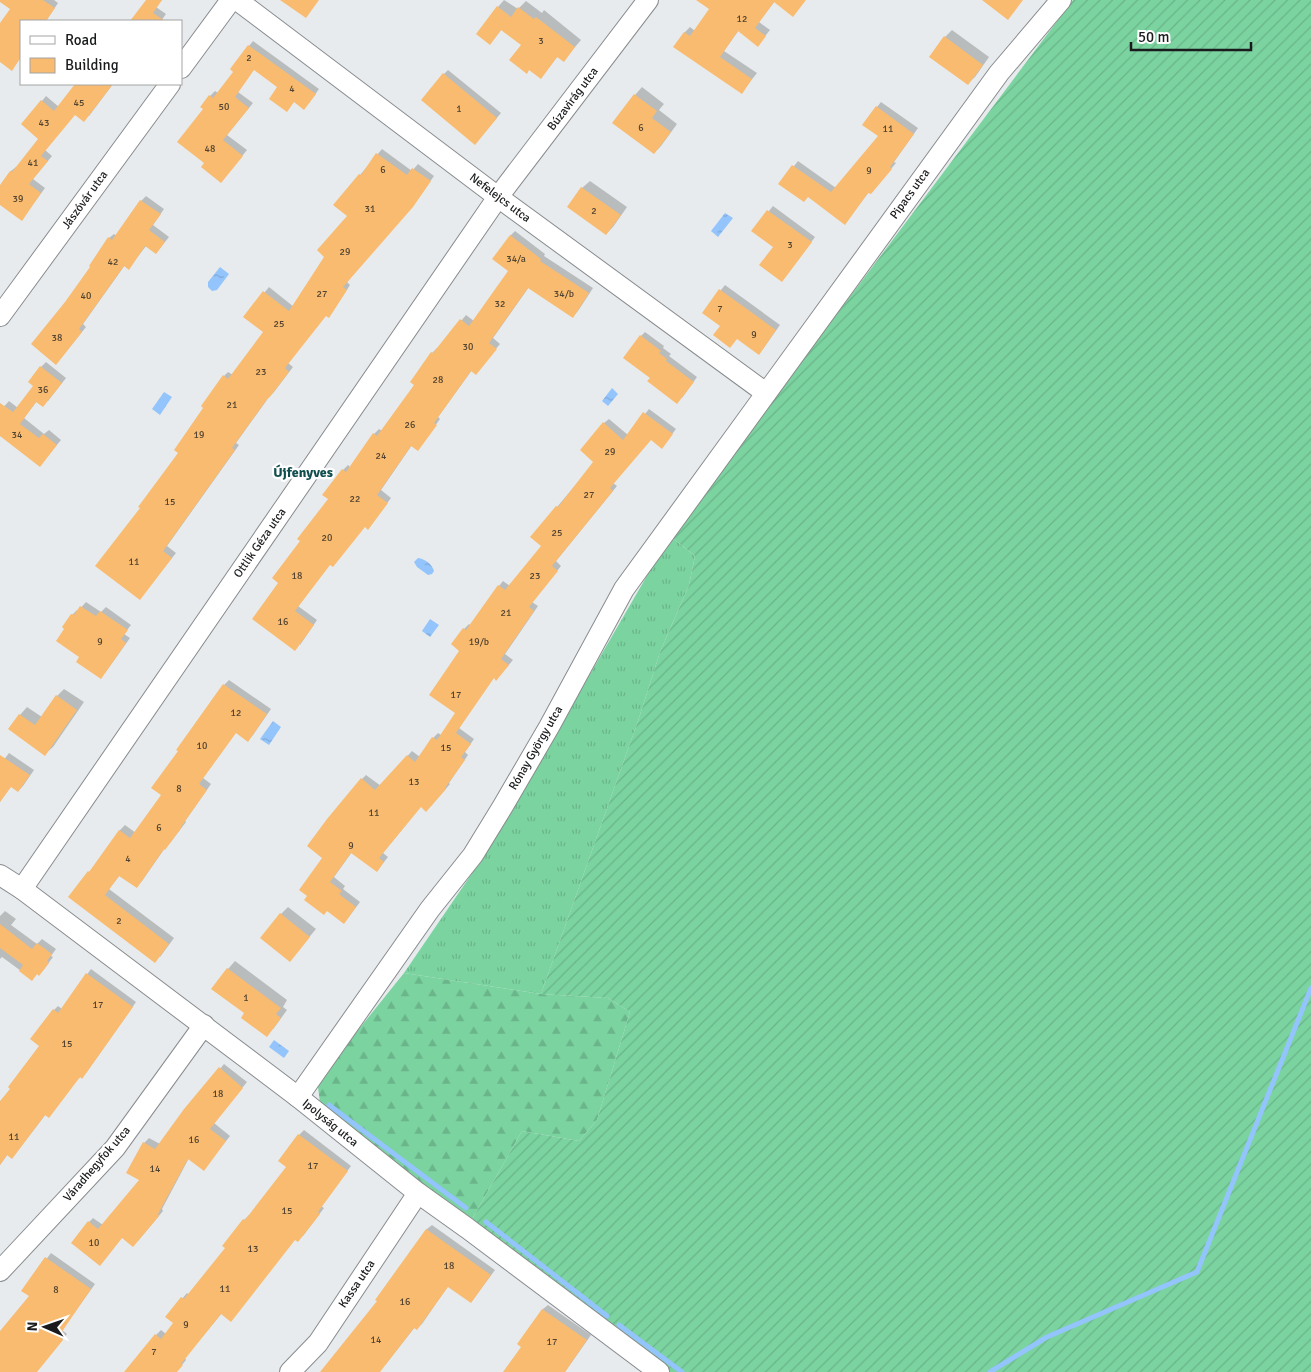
<svg xmlns="http://www.w3.org/2000/svg" width="1311" height="1372" font-family="Signika,sans-serif">
	<style>
		.grass { fill: url(#grass-tufts) }
		.forest { fill: url(#forest-firs) }
		.garden { fill: url(#garden-furrows) }
		.water { fill: url(#water-ripples) }
		.shadow { fill: #0003 }
		.lines { fill: none; stroke-linecap: round; stroke-linejoin: round }
		.stream { stroke: #93c4fb; stroke-width: 5 }
		.building { fill: #f8bb6f }
		.minor-casing { stroke: #898c8e; stroke-width: 22 }
		.minor { stroke: #fff; stroke-width: 20 }
		.labels { text-anchor: middle; dominant-baseline: central; stroke-width: 4.5; stroke-linejoin: round; paint-order: stroke }
		.number-label { font-size: 10px; fill: #524331 }
		.street-label { font-size: 12px; fill: #1a1b1c; stroke: #fff }
		.neighbourhood-label { font-size: 14px; font-weight: bold; fill: #104e4d; stroke: #fff }
	</style>
	<defs>
		<pattern id="grass-tufts" width="24" height="20" patternUnits="userSpaceOnUse" patternTransform="scale(1.25)"><rect width="24" height="20" fill="#7bd3a0"/><path d="M3 7l-1-3M5 7V3M7 7l1-3M15 17l-1-3M17 17v-4M19 17l1-3" fill="none" stroke="#6ab589"/></pattern>
		<pattern id="forest-firs" width="22" height="20" patternUnits="userSpaceOnUse" patternTransform="scale(1.25)"><rect width="22" height="20" fill="#7bd3a0"/><path d="M5 1l3.5 6h-7zM16 11l3.5 6h-7z" fill="#6ab589"/></pattern>
		<pattern id="garden-furrows" width="10" height="10" patternUnits="userSpaceOnUse" patternTransform="scale(1.25)"><rect width="10" height="10" fill="#7bd3a0"/><path d="M-1 1l2-2M0 10L10 0M9 11l2-2" fill="none" stroke="#6ab589"/></pattern>
		<pattern id="water-ripples" width="26" height="14" patternUnits="userSpaceOnUse" patternTransform="scale(1.25)"><rect width="26" height="14" fill="#93c4fb"/><path d="M2 4q2-2 4 0t4 0M15 11q2-2 4 0t4 0" fill="none" stroke="#7ea8d7"/></pattern>
	</defs>
	<rect width="100%" height="100%" fill="#e8ebed"/>
	<path class="grass" d="M670 536 695 556 689 585 660 652 638 721 541 994 404 973 490 847Z"/>
	<path class="forest" d="M404 973 541 994 608 998 630 1012 597 1120 579 1141 522 1131 467 1228 320 1103 318 1087 326 1070Z"/>
	<path class="garden" d="M1073 0H1311V1372H662L467 1228 522 1131 579 1141 597 1120 630 1012 608 998 541 994 638 721 660 652 689 585 695 556 670 536Z"/>
	<g class="water">
		<path d="M725 213 733 218 718 237 711 231Z"/>
		<path d="M220 267 229 274 217 290 212 291 208 287V282Z"/>
		<path d="M612 388 618 394 608 406 602 401Z"/>
		<path d="M164 392 172 397 160 415 152 409Z"/>
		<path d="M418 558C425 559 432 564 434 571L432 574 428 575 417 567 414 562Z"/>
		<path d="M430 619 439 625 430 637 422 631Z"/>
		<path d="M273 721 281 727 269 745 260 739Z"/>
		<path d="M274 1040 289 1051 284 1058 269 1047Z"/>
	</g>
	<g class="shadow">
		<path d="M14 0H54L58 3 46 21H21V57L12 69 0 61V25L12 9Z"/>
		<path d="M147 0H162L156 7 166 14 161 21H132Z"/>
		<path d="M504 0 518 9 526 1 542 13 544 10 581 40 564 60 558 56 541 78 523 45 502 29 490 44 498 7Z"/>
		<path d="M711 0H805L775 1 759 22 770 30 758 45 739 30 724 51 757 73 742 92 675 47 685 32 690 27 695 31 710 9Z"/>
		<path d="M952 30 989 57 975 77 967 84 945 37Z"/>
		<path d="M253 41 319 89 309 103 295 101 279 87 254 69 238 92 253 103 227 135 247 150 221 182 206 163 205 109 210 96 215 91 218 93 235 72 249 46Z"/>
		<path d="M448 70 501 113 479 139 444 74Z"/>
		<path d="M77 84H113L89 116 75 113 45 150 52 156 33 179 45 188 26 214 0 204V187L11 171 16 167H17L40 138 42 101 46 96 59 107Z"/>
		<path d="M642 87 664 104 659 110 677 124 661 146 654 153 635 95Z"/>
		<path d="M881 102 918 128 894 162 896 163 875 188 869 192 845 223 808 196 780 184 798 161 836 188 880 136 877 107Z"/>
		<path d="M382 149 412 171 418 164 434 176 417 200 347 282 350 285 333 311 329 316 326 314 288 363 293 367 274 392 269 397 236 443 239 445 167 546 176 553 144 593 142 508 179 452 224 376 228 372 233 375 264 332 245 317 269 287 294 307 349 216 360 175Z"/>
		<path d="M590 181 627 207 613 227 606 234 569 207 582 188Z"/>
		<path d="M146 196 164 209 153 225 169 237 156 253 146 246 129 268 125 265 83 324 86 327 61 358 66 302 92 266 109 238 114 234 117 236 141 201Z"/>
		<path d="M773 206 815 237 786 276 775 247 753 231Z"/>
		<path d="M515 231 545 254 544 256 593 288 578 311 573 316 529 287 493 338 500 344 480 368 472 370 438 417 440 419 422 444 412 445 381 490 391 498 372 523 365 526 330 564 298 606 317 620 300 645 280 582 302 541 330 499 324 495 343 470 348 465 351 468 374 434 379 429 382 431 415 385 432 353 437 348 438 349 466 315 474 321 509 271 510 236Z"/>
		<path d="M725 285 780 325 763 349 721 326 703 313Z"/>
		<path d="M645 332 664 346 663 348 671 354 669 356 697 377 682 398 651 378 641 336Z"/>
		<path d="M46 362 66 378 48 401H37L24 418 44 434 49 430 61 440 40 465 1 435 0 437V411L9 401 18 408 35 386 41 367Z"/>
		<path d="M649 409 676 429 666 442 651 439 613 483 617 486 556 561 561 566 532 602 538 606 505 654 513 660 501 674 494 677 459 728 474 739 465 752 468 755 449 783 450 784 431 806H421L383 853 388 857 377 871 352 852 334 877 345 886 343 889 360 902 348 918 327 910 324 857 362 779 366 775 381 786 412 751 420 757 433 738 438 733 441 735 457 713 461 651 464 629 469 624 471 626 499 586 503 581 510 586 543 546 557 507 595 462 604 423 609 419 628 435Z"/>
		<path d="M86 602 101 612 106 607 131 625 124 634 130 638 105 673 81 657 72 615 77 610 78 611Z"/>
		<path d="M229 680 271 709 253 735 248 740 236 732 203 778 211 784 185 821 186 822 170 843 165 848 142 881 137 886 120 875 109 889 174 938 160 957 70 897 89 872 94 867 120 830 125 825 136 833 163 795 179 750 178 749 224 685Z"/>
		<path d="M64 689 84 702 53 747 45 754 10 729 20 715 27 707 42 717 57 696Z"/>
		<path d="M9 753 34 770 23 786 18 791 11 786 0 802V765Z"/>
		<path d="M288 907 316 929 290 960 281 914Z"/>
		<path d="M5 911 16 919 11 925 37 944 42 939 56 949 51 956 53 957 44 969 38 973 32 979 2 957 0 959V916Z"/>
		<path d="M235 961 287 1000 283 1007 287 1010 274 1028 266 1035 246 1013 228 969Z"/>
		<path d="M91 969 136 1002 86 1073 82 1077 81 1076 46 1114 16 1153 8 1154 0 1165V1103L41 1046 54 1010 58 1006 62 1009Z"/>
		<path d="M224 1064 247 1082 214 1123 230 1136 208 1164 189 1158 162 1209 163 1211 138 1241 123 1236 105 1259 89 1222 93 1218 103 1225 141 1180 144 1143 149 1138 160 1144Z"/>
		<path d="M304 1130 351 1166 321 1206 324 1208 303 1236 296 1238 222 1313 185 1358 186 1360 176 1372H127L156 1335 161 1330 166 1334 175 1323 167 1317 187 1293 189 1295 226 1248 244 1220 249 1215 250 1216 288 1167 299 1135Z"/>
		<path d="M432 1225 495 1270 475 1297 471 1302 448 1286 422 1324 417 1328 415 1327 386 1364 371 1372H321L378 1301 377 1300 427 1229Z"/>
		<path d="M51 1253 95 1284 62 1330 67 1334 43 1364 23 1372H0V1333L30 1296 23 1290Z"/>
		<path d="M548 1305 591 1335 565 1372H505L523 1347 519 1344 543 1309Z"/>
	</g>
	<g class="lines">
		<g class="stream">
			<path d="M329 1105 466 1208"/>
			<path d="M486 1222 607 1316"/>
			<path d="M619 1325 682 1372"/>
			<path d="M990 1372 1047 1337 1197 1272 1311 988"/>
		</g>
	</g>
	<g class="building">
		<path d="M0 0H43L55 8 46 21H21V57L12 71 0 62V23L10 9 0 2Z"/>
		<path d="M146 0H162L153 13 165 21H130Z"/>
		<path d="M280 0H319L306 18Z"/>
		<path d="M696 0H806L793 17 774 2 755 28 766 36 758 47 738 31 720 57 752 79 742 94 673 47 684 32 690 36 709 9Z"/>
		<path d="M982 0H1023L1008 20Z"/>
		<path d="M497 6 511 17 518 7 534 19 536 17 575 47 564 62 557 57 541 79 529 70 527 74 509 60 521 45 501 30 490 45 476 34Z"/>
		<path d="M944 36 983 65 968 85 929 57Z"/>
		<path d="M248 45 316 94 304 110 294 102 287 112 269 99 277 87 254 70 235 97 249 108 223 140 243 156 221 183 201 167 204 163 177 142 203 109 200 107 209 95 213 98 233 72 230 69Z"/>
		<path d="M443 73 497 118 475 145 421 100Z"/>
		<path d="M75 84H113L84 122 75 115 41 156 48 161 29 184 41 193 22 221 0 205V185L10 171 12 172 38 139 21 124 41 100 54 111Z"/>
		<path d="M634 94 657 111 652 118 671 132 654 154 612 123Z"/>
		<path d="M876 106 914 134 890 167 892 169 871 194 868 193 845 225 808 197 804 202 778 184 792 165 831 192 878 136 862 125Z"/>
		<path d="M376 153 407 175 412 168 431 181 413 207 343 287 347 290 329 318 326 316 285 368 289 372 269 398H268L232 448 235 450 163 551 172 558 140 600 95 566 140 508 138 507 178 453 174 450 203 408 201 406 223 375 228 379 263 332 243 317 263 291 289 311 324 257 317 250 347 216 333 205 359 174 361 175Z"/>
		<path d="M581 187 621 215 606 235 567 207Z"/>
		<path d="M140 200 161 214 149 230 165 242 156 254 145 246 129 270 124 266 79 329 82 332 56 365 31 344 65 302 90 267 89 266 108 237 112 240Z"/>
		<path d="M767 210 812 242 782 282 759 265 773 247 751 231Z"/>
		<path d="M510 235 541 259 540 261 589 293 573 318 528 288 489 343 497 349 476 375 471 371 434 423 437 425 418 451 411 446 377 495 388 503 368 530 365 527 333 567 330 565 295 611 314 625 295 651 252 619 278 583 272 578 300 541 297 539 328 499 322 495 342 469 346 472 373 433 377 436 414 385 410 382 431 352 433 353 460 319 469 326 508 271 492 259Z"/>
		<path d="M719 289 776 330 759 355 737 339 730 348 713 335 720 326 702 313Z"/>
		<path d="M640 335 661 351 659 353 667 359 666 361 694 382 677 404 647 381 650 378 623 358Z"/>
		<path d="M40 366 62 383 43 407 36 402 20 424 39 438 43 434 57 445 40 467 0 436V403L13 412 33 386 28 382Z"/>
		<path d="M643 412 673 434 662 449 651 440 610 488 613 491 552 566 558 571 529 607 534 611 501 659 509 665 496 681 494 678 456 733 471 744 461 757 465 760 445 788 446 789 426 812 421 807 379 858 384 862 377 872 351 853 330 882 342 891 339 894 356 907 344 924 327 911 324 915 304 900 307 896 299 890 322 858 307 846 327 819 361 778 375 790 407 755 415 762 432 737 437 740 455 713 429 695 459 651 451 644 463 628 466 630 498 585 505 590 541 546 530 537 556 506 558 507 593 462 580 450 603 422 623 440Z"/>
		<path d="M80 606 96 616 100 611 128 630 121 639 126 643 101 679 76 662 79 657 56 641 64 629 62 627 71 614 74 615Z"/>
		<path d="M223 684 267 714 248 742 236 733 199 784 207 790 181 827H182L165 850 164 849 137 888 119 876 105 895 169 944 155 963 68 897 88 871 89 872 119 830 130 838 161 795 151 788 178 751 176 750Z"/>
		<path d="M56 695 77 710 45 756 8 729 19 714 35 725Z"/>
		<path d="M0 755 30 775 18 792 11 787 0 802Z"/>
		<path d="M280 913 310 937 290 962 260 938Z"/>
		<path d="M0 924 32 949 37 943 52 954 47 961 49 963 39 976 37 974 32 981 19 971 23 965 0 948Z"/>
		<path d="M227 968 281 1008 276 1014 281 1018 267 1037 241 1018 244 1013 211 989Z"/>
		<path d="M86 973 133 1007 82 1079 80 1077 49 1118 45 1115 12 1159 7 1155 0 1165V1101L10 1089 8 1087 39 1046 30 1039 53 1009 58 1013Z"/>
		<path d="M219 1067 243 1088 210 1129 226 1141 204 1171 188 1159 158 1214 159 1216 133 1247 122 1238 100 1266 71 1243 88 1221 98 1229 139 1180 126 1173 143 1142 155 1149 184 1109Z"/>
		<path d="M298 1134 348 1171 318 1212 320 1214 298 1242 295 1240 231 1322 221 1314 181 1364 183 1365 177 1372H124L155 1334 161 1339 173 1323 165 1317 181 1297 184 1299 225 1248 222 1246 243 1219 245 1220 286 1167 278 1161Z"/>
		<path d="M426 1229 491 1275 471 1303 448 1287 417 1330 414 1328 380 1372H320L377 1301 375 1300Z"/>
		<path d="M45 1257 91 1289 59 1336 63 1340 37 1372H0V1331L29 1296 21 1291Z"/>
		<path d="M542 1309 587 1340 565 1372H503L521 1347 517 1344Z"/>
	</g>
	<g class="lines">
		<g class="minor-casing">
			<g id="minor">
				<path d="M237 0 498 197 766 393"/>
				<path d="M181 68 231 0"/>
				<path d="M0 316 170 84"/>
				<path d="M0 875 22 889 298 1097 418 1193 467 1228 659 1372"/>
				<path d="M22 889 498 197 648 0"/>
				<path d="M298 1097 430 909 473 855 503 806 549 727 624 589 999 73 1061 0"/>
				<path d="M0 1271 115 1148 204 1025"/>
				<path d="M290 1372 318 1343 418 1193"/>
			</g>
		</g>
		<use href="#minor" class="minor"/>
	</g>
	<g class="labels">
		<g class="number-label">
			<text x="742" y="19">12</text>
			<text x="541" y="41">3</text>
			<text x="249" y="58">2</text>
			<text x="292" y="89">4</text>
			<text x="79" y="103">45</text>
			<text x="224" y="107">50</text>
			<text x="459" y="109">1</text>
			<text x="44" y="123">43</text>
			<text x="641" y="128">6</text>
			<text x="888" y="129">11</text>
			<text x="210" y="149">48</text>
			<text x="33" y="163">41</text>
			<text x="383" y="170">6</text>
			<text x="869" y="171">9</text>
			<text x="18" y="199">39</text>
			<text x="370" y="209">31</text>
			<text x="594" y="211">2</text>
			<text x="790" y="245">3</text>
			<text x="345" y="252">29</text>
			<text x="516" y="259">34/a</text>
			<text x="113" y="262">42</text>
			<text x="322" y="294">27</text>
			<text x="564" y="294">34/b</text>
			<text x="86" y="296">40</text>
			<text x="500" y="304">32</text>
			<text x="720" y="309">7</text>
			<text x="279" y="324">25</text>
			<text x="754" y="335">9</text>
			<text x="57" y="338">38</text>
			<text x="468" y="347">30</text>
			<text x="261" y="372">23</text>
			<text x="438" y="380">28</text>
			<text x="43" y="390">36</text>
			<text x="232" y="405">21</text>
			<text x="410" y="425">26</text>
			<text x="17" y="435">34</text>
			<text x="199" y="435">19</text>
			<text x="610" y="452">29</text>
			<text x="381" y="456">24</text>
			<text x="589" y="495">27</text>
			<text x="355" y="499">22</text>
			<text x="170" y="502">15</text>
			<text x="557" y="533">25</text>
			<text x="327" y="538">20</text>
			<text x="134" y="562">11</text>
			<text x="297" y="576">18</text>
			<text x="535" y="576">23</text>
			<text x="506" y="613">21</text>
			<text x="283" y="622">16</text>
			<text x="100" y="642">9</text>
			<text x="479" y="642">19/b</text>
			<text x="456" y="695">17</text>
			<text x="236" y="713">12</text>
			<text x="202" y="746">10</text>
			<text x="446" y="748">15</text>
			<text x="414" y="782">13</text>
			<text x="179" y="789">8</text>
			<text x="374" y="813">11</text>
			<text x="159" y="828">6</text>
			<text x="351" y="846">9</text>
			<text x="128" y="859">4</text>
			<text x="119" y="921">2</text>
			<text x="246" y="998">1</text>
			<text x="98" y="1005">17</text>
			<text x="67" y="1044">15</text>
			<text x="218" y="1094">18</text>
			<text x="14" y="1137">11</text>
			<text x="194" y="1140">16</text>
			<text x="313" y="1166">17</text>
			<text x="155" y="1169">14</text>
			<text x="287" y="1211">15</text>
			<text x="94" y="1243">10</text>
			<text x="253" y="1249">13</text>
			<text x="449" y="1266">18</text>
			<text x="225" y="1289">11</text>
			<text x="56" y="1290">8</text>
			<text x="405" y="1302">16</text>
			<text x="186" y="1325">9</text>
			<text x="376" y="1340">14</text>
			<text x="552" y="1342">17</text>
			<text x="154" y="1352">7</text>
		</g>
		<g class="street-label">
			<text transform="translate(573 99) rotate(-53)">Búzavirág utca</text>
			<text transform="translate(910 194) rotate(-54)">Pipacs utca</text>
			<text transform="translate(500 198) rotate(37)">Nefelejcs utca</text>
			<text transform="translate(85 200) rotate(-54)">Jászóvár utca</text>
			<text transform="translate(260 543) rotate(-55)">Ottlik Géza utca</text>
			<text transform="translate(536 748) rotate(-60)">Rónay György utca</text>
			<text transform="translate(330 1123) rotate(39)">Ipolyság utca</text>
			<text transform="translate(97 1164) rotate(-49)">Váradhegyfok utca</text>
			<text transform="translate(357 1284) rotate(-56)">Kassa utca</text>
		</g>
		<g class="neighbourhood-label">
			<text x="303" y="472">Újfenyves</text>
		</g>
	</g>
	<rect x="20" y="20" width="162" height="65" fill="#ffffff" stroke="#a3a4a4"/>
	<rect x="30" y="36" width="25" height="8" fill="#ffffff" stroke="#a3a4a4"/>
	<text x="65" y="45" font-size="15" fill="#1a1b1c">Road</text>
	<rect x="30" y="58" width="25" height="15" fill="#f8bb6f" stroke="#a3a4a4"/>
	<text x="65" y="70" font-size="15" fill="#1a1b1c">Building</text>
	<g transform="translate(45 1327) rotate(272)" stroke="#ffffff" stroke-width="4" paint-order="stroke">
	<path d="M0-4L9 19L0 12L-9 19Z" fill="#1a1b1c"/>
	<text y="-8" font-size="14" font-weight="bold" text-anchor="middle" fill="#1a1b1c">N</text>
	</g>
	<path d="M1131 42v8h120v-8" fill="none" stroke="#1a1b1c" stroke-width="2.5"/>
	<text x="1138" y="42" font-size="15" fill="#1a1b1c" stroke="#ffffff" stroke-width="4" paint-order="stroke">50 m</text>
</svg>
